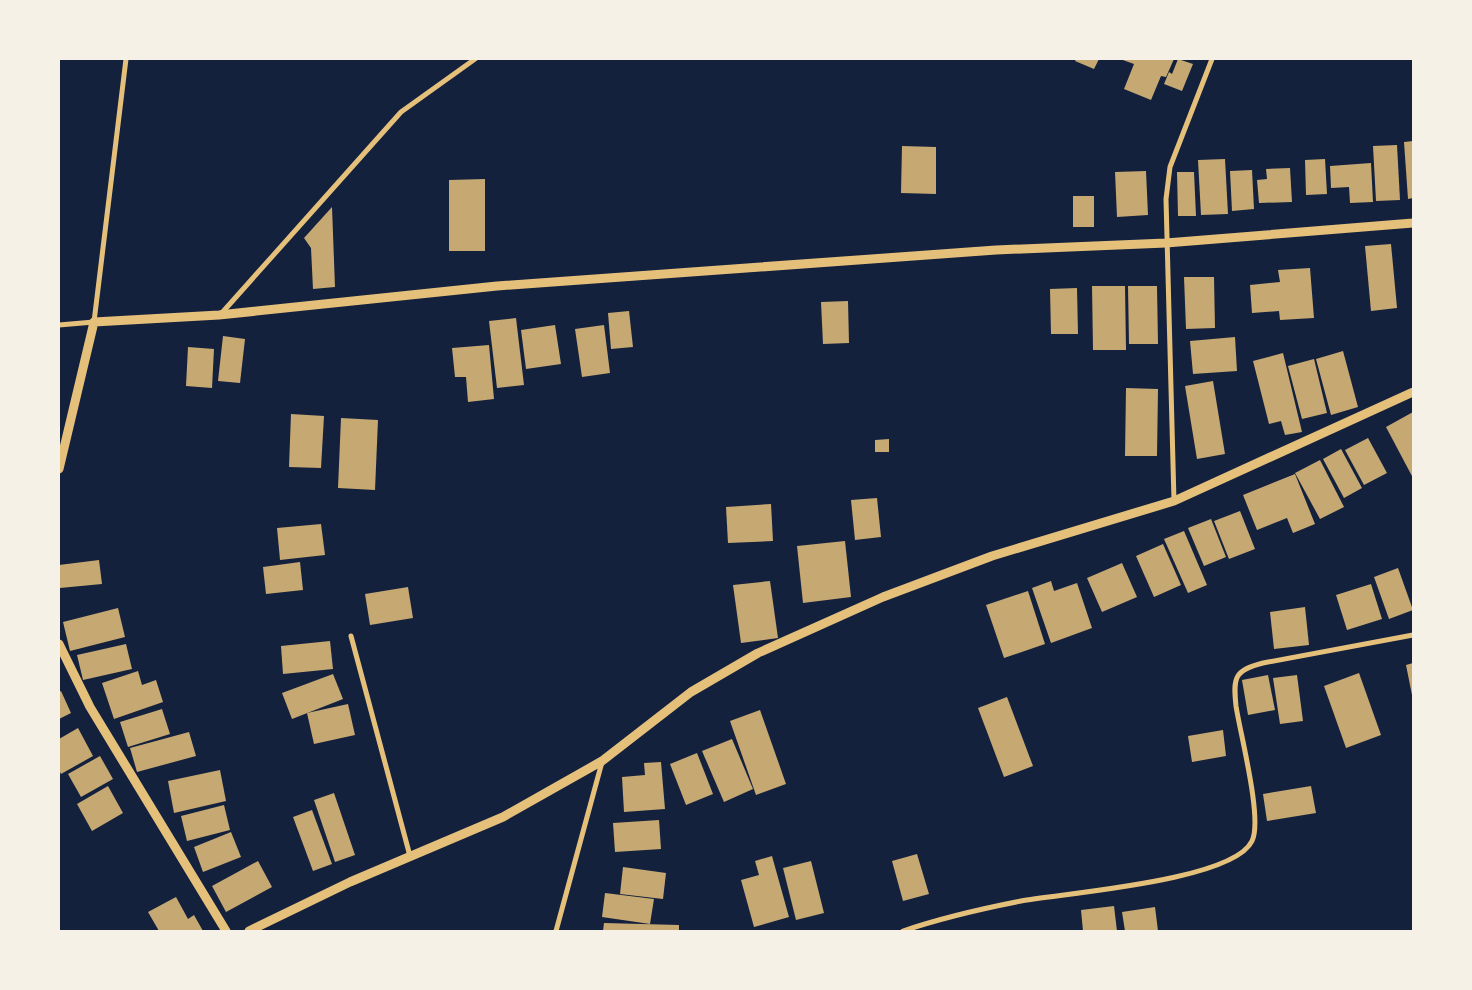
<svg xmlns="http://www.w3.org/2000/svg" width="1472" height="990" font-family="'Roboto Condensed',sans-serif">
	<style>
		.building { fill: #c6a872 }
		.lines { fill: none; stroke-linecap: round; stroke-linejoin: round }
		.minor { stroke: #e5c07b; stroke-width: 5 }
		.tertiary { stroke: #e5c07b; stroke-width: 9 }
	</style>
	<rect width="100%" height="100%" fill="#14213d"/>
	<g class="building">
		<path d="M1076 59H1099L1094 69 1075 61Z"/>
		<path d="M1120 59H1174L1166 77 1161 76 1151 100 1124 89 1134 64Z"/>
		<path d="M1178 59 1193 64 1182 91 1164 84 1169 72 1172 74Z"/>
		<path d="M1413 141V198L1408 199 1404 142Z"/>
		<path d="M1397 145 1400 200 1376 201 1373 146Z"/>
		<path d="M902 146 936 147V194L901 193Z"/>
		<path d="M1225 159 1228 214 1201 215 1198 160Z"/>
		<path d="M1325 159 1327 194 1306 195 1305 160Z"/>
		<path d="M1371 163 1373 202 1350 203 1349 187 1331 188 1330 166Z"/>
		<path d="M1290 168 1292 202 1259 203 1257 180 1267 179 1266 169Z"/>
		<path d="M1252 170 1254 209 1232 211 1230 171Z"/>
		<path d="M1146 171 1148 215 1117 217 1115 172Z"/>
		<path d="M1177 172H1194L1196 216H1178Z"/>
		<path d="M485 179V251H449V180Z"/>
		<rect x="1073" y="196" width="21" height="31"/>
		<path d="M332 207 335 287 313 289 311 248 304 238Z"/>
		<path d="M1391 244 1397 308 1371 311 1365 246Z"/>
		<path d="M1310 268 1314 318 1280 320 1279 311 1252 313 1250 285 1280 282 1278 270Z"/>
		<path d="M1184 277H1214L1215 328 1186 329Z"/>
		<path d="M1092 286H1125L1126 350H1093Z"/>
		<path d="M1128 286H1157L1158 344H1129Z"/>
		<path d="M1077 288 1078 334H1051L1050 289Z"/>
		<path d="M848 301 849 343 823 344 821 302Z"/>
		<path d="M629 311 633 347 611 349 608 313Z"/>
		<path d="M516 318 524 385 497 388 489 321Z"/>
		<path d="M555 325 561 364 526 369 521 330Z"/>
		<path d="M604 325 610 373 582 377 575 329Z"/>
		<path d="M223 336 245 339 240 383 218 381Z"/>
		<path d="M1235 337 1237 371 1193 374 1190 341Z"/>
		<path d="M489 345 494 399 468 402 466 377H455L452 348Z"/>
		<path d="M188 347 214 349 212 388 186 386Z"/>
		<path d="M1343 351 1358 407 1331 415 1316 359Z"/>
		<path d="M1283 353 1302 432 1285 435 1281 421 1269 424 1253 361Z"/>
		<path d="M1314 359 1327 413 1302 419 1288 366Z"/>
		<path d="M1213 381 1225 454 1197 459 1185 386Z"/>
		<path d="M1126 388 1158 389 1157 456H1125Z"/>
		<path d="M1413 412V478L1386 427Z"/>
		<path d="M291 414 324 416 321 468 289 467Z"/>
		<path d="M341 418 378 420 375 490 338 488Z"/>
		<path d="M1368 438 1387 473 1364 485 1345 450Z"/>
		<path d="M889 439V452H875V440Z"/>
		<path d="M1341 449 1362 488 1344 498 1323 459Z"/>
		<path d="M1320 460 1344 507 1320 519 1295 473Z"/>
		<path d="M1295 474 1315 524 1293 533 1287 518 1257 530 1243 495Z"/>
		<path d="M877 498 881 537 855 540 851 500Z"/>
		<path d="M771 504 773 541 728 543 726 507Z"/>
		<path d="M1240 511 1255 549 1229 559 1214 521Z"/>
		<path d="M1211 519 1226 557 1204 566 1188 528Z"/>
		<path d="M321 524 325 555 280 560 277 528Z"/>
		<path d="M1184 531 1207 585 1188 593 1164 539Z"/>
		<path d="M845 541 851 597 803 603 797 546Z"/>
		<path d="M1163 544 1181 585 1154 597 1136 556Z"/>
		<path d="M99 560 102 584 60 588 59 565Z"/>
		<path d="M300 562 303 590 266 594 263 567Z"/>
		<path d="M1122 563 1137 597 1102 612 1087 578Z"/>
		<path d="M1398 568 1413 610 1389 619 1374 577Z"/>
		<path d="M770 581 778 638 741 643 733 585Z"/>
		<path d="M1051 581 1054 591 1077 583 1092 628 1051 643 1032 588Z"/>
		<path d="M1371 584 1382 619 1347 630 1336 595Z"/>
		<path d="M408 587 413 618 370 625 365 594Z"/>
		<path d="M1028 591 1045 644 1004 658 986 605Z"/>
		<path d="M1305 607 1309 645 1274 649 1270 612Z"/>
		<path d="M118 608 125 637 70 651 63 622Z"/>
		<path d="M330 641 333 669 283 674 281 646Z"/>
		<path d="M126 644 132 669 83 680 77 655Z"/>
		<path d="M1413 663V695H1412L1406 665Z"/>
		<path d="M138 671 142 685 156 680 163 702 114 719 102 683Z"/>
		<path d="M1359 673 1381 735 1346 748 1324 686Z"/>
		<path d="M333 674 343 699 292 719 282 693Z"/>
		<path d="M1268 675 1275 710 1248 715 1242 680Z"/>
		<path d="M1297 675 1303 721 1280 724 1273 678Z"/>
		<path d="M61 691 71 713 59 719V692Z"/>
		<path d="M1007 697 1033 766 1004 777 978 708Z"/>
		<path d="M348 704 355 735 314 744 307 713Z"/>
		<path d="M162 709 170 734 128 747 120 722Z"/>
		<path d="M760 710 786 784 756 795 730 721Z"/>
		<path d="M78 728 93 756 61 774 59 770V739Z"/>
		<path d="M1223 730 1226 756 1192 762 1188 736Z"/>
		<path d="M189 732 196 756 137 772 130 748Z"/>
		<path d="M732 739 753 789 724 802 702 751Z"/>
		<path d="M697 753 713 794 686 805 670 764Z"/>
		<path d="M100 756 113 779 81 797 68 774Z"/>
		<path d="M661 762 665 809 624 812 622 777 645 775 644 763Z"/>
		<path d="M220 770 226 801 174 813 168 781Z"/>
		<path d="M108 786 123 813 92 831 77 804Z"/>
		<path d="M1311 786 1316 813 1267 821 1263 794Z"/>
		<path d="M334 793 355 855 335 862 314 800Z"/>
		<path d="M224 805 230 830 187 841 181 816Z"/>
		<path d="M312 810 332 864 313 871 293 817Z"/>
		<path d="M659 820 661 849 615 852 613 823Z"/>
		<path d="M231 832 241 857 203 872 194 847Z"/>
		<path d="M917 854 929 894 903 901 892 861Z"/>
		<path d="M772 856 789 917 754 927 741 880 759 875 755 861Z"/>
		<path d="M258 861 272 887 226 912 212 886Z"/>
		<path d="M811 861 824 913 796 920 783 868Z"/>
		<path d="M623 867 666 873 663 899 620 894Z"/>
		<path d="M605 893 654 899 650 924 602 917Z"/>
		<path d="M176 897 188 919 194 915 203 931H159L148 912Z"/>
		<path d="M1114 906 1117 931H1083L1081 910Z"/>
		<path d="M1155 907 1158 931H1125L1122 912Z"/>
		<path d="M604 923 679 925V931H603Z"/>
	</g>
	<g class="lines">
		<g class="minor">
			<path d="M220 315 401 112 475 59"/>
			<path d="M59 325 94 322 126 59"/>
			<path d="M1174 501 1166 199 1170 167 1212 59"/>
			<path d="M351 636 410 856"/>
			<path d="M556 931 602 762"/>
			<path d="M903 931C941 918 980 909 1021 901 1065 893 1233 881 1252 841 1263 819 1240 733 1236 706 1233 678 1234 670 1263 663L1413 635"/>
		</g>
		<g class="tertiary">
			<path d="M59 469 94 322 219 315 497 286 996 250 1166 243 1413 223"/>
			<path d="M59 644 90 707 226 931"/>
			<path d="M249 931 350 882 503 817 602 761 691 692 758 653 883 597 992 556 1174 501 1413 392"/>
		</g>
	</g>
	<rect width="1472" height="990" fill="none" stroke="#f6f1e7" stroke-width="120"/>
</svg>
